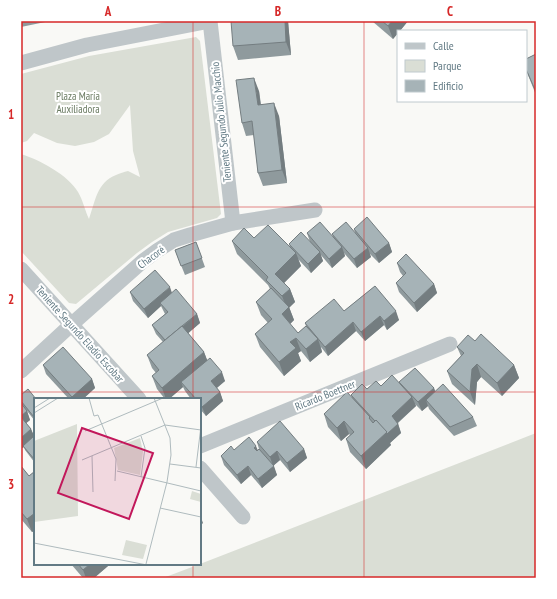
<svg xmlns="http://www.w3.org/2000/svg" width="557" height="599" font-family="'PT Sans Narrow',sans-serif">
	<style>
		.green { fill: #daded5 }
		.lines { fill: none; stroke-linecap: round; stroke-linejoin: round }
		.street { stroke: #bfc6c9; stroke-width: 15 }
		.wall { fill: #8f9a9d }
		.shaded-wall { fill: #747d80 }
		.building { fill: #a6b3b7; stroke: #747d80 }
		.grid { fill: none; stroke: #d62828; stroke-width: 1; stroke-opacity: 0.55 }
		.labels { text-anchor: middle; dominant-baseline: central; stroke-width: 4; stroke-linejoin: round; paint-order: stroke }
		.park-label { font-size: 11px; fill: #697a61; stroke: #fff }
		.street-label { font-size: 11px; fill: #627a84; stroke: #fff }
		.inset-road { fill: none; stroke: #afbbbe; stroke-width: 1 }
		.view { fill: #c2185b; fill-opacity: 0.15; stroke: #c2185b; stroke-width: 2 }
		.inset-edge { fill: none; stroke: #627a84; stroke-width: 2 }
		.neatline { fill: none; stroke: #d62828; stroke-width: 1.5 }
		.grid-label { font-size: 13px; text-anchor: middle; font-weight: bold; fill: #d62828 }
	</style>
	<rect width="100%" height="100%" fill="#f9f9f6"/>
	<g class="green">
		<path d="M196 37 200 41 221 214 217 218 168 232 152 242 137 253 76 304 69 303 21 251V154C40 160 68 175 78 192 83 200 85 211 89 219 95 202 97 182 116 175 120 173 124 172 128 171L140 177 133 151 130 105 109 134 94 142 75 146 57 143 34 133 27 141 21 143V74L89 56Z"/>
		<path d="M536 433V578H163L200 564Z"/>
	</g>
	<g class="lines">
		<g class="street">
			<path d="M210 21 233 223"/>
			<path d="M21 63 87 45 210 21"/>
			<path d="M21 269 139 399"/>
			<path d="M21 371 72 324 143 261 158 250 174 240 190 235 233 223 315 210"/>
			<path d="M200 446 450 344"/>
			<path d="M200 468 243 517"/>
		</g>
	</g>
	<g class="wall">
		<path d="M21 21H50L21 27Z"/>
		<path d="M288 21 291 55 238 60 233 46Z"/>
		<path d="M372 21H408L393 39Z"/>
		<path d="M536 54V95L526 70V59Z"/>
		<path d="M259 91 261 104 279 116 287 183 263 186 258 173 254 135 246 136 242 123Z"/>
		<path d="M354 229 389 243 392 252 379 263 369 253 371 257 357 268 344 253 345 256 332 268 320 254 323 261 311 273 298 259 301 266 284 283 290 289 295 302 289 307 294 320 290 324 298 333 306 326 305 323 344 311 375 286 399 320 387 330 384 325 365 341 356 331 328 356 321 347 322 352 310 362 301 351 298 353 301 361 284 376 260 347 255 334 268 323 261 315 256 302 270 289 268 285 237 254 232 241 254 238 290 247 289 244 310 242 307 233 333 237 332 234 355 233Z"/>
		<path d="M196 242 205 267 185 275 175 250Z"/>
		<path d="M397 263 434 284 437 293 417 312 399 292 396 283 403 276 400 272Z"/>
		<path d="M130 292 172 293 197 314 200 323 188 333 204 352 207 360 225 381 217 388 220 392 223 401 206 416 200 409V399H191L185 391 183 387 169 399H165L157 389 152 376 156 373 152 368 147 355 163 342 156 334 152 325 165 314 161 306 148 318 133 301Z"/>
		<path d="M475 341 514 365 519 378 502 396 481 377 477 382 475 405 452 384 447 371 461 356 457 347Z"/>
		<path d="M43 365 92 379 95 388 83 399H69L46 374Z"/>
		<path d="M399 382 434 388 435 391 473 417 477 426 454 436 429 409 428 406 422 411 415 404 416 406 398 423 401 433 390 443 391 445 366 469 350 452 346 439 350 435 349 434 341 441 328 427 324 414 352 397 351 395 381 386 400 384Z"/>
		<path d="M21 395 35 399V421L27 411 30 420 26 423 31 429 34 437H35V463L25 450 24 447 22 448 21 446Z"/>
		<path d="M257 442 304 449 307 458 290 472 280 460 273 466 277 475 262 488 251 475 241 484 224 465 221 456 234 450H258L259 449Z"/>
		<path d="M21 466 29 476 35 471V533L34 531 32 532 21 519Z"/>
		<path d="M71 564H107L108 566 94 578H83Z"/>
	</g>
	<g class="shaded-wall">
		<path d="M285 21H288L291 55 286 42Z"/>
		<path d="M392 21H408L400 31H398V33L393 39 388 26Z"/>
		<path d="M254 78 259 91 262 118 258 105Z"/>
		<path d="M274 103 279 116 287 183 282 170Z"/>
		<path d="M389 243 392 252 379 263 375 254Z"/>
		<path d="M342 247 345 256 332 268 329 259Z"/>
		<path d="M368 248 371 257 357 268 354 259Z"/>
		<path d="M320 252 323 261 311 273 308 264Z"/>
		<path d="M296 253 301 266 280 287 275 274Z"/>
		<path d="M434 284 437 293 417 312 414 303Z"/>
		<path d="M170 287 173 296 160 303 161 306 148 318 144 309Z"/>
		<path d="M290 289 295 302 288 309 289 307 294 320 287 327 282 314 287 309 282 296Z"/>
		<path d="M396 311 399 320 387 330 384 321Z"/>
		<path d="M197 314 200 323 169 350 166 341Z"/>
		<path d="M380 316 384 325 365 341 361 332Z"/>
		<path d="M353 322 356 331 328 356 325 347Z"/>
		<path d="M296 338 301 351 298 353 301 361 284 376 279 362 290 342Z"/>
		<path d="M318 339 322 352 310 362 306 349Z"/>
		<path d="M204 352 209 365 181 382 183 387 169 399H166L162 388Z"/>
		<path d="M477 364 481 377 477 382 475 405 470 392 472 369Z"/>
		<path d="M514 365 519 378 502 396 497 383Z"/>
		<path d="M222 372 225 381 214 390 211 381Z"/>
		<path d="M92 379 95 388 83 399H72V397Z"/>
		<path d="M434 388 437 397 426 400 428 406 422 411 418 402Z"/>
		<path d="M220 392 223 401 206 416 202 407Z"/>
		<path d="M412 397 416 406 395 425 392 416Z"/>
		<path d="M27 411 30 420 24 425 21 416Z"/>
		<path d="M344 421 349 434 341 441 337 428Z"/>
		<path d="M398 424 401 433 390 443 391 445 366 469 361 456 387 432Z"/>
		<path d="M31 429 35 438 23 446 24 447 22 448 21 444V438Z"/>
		<path d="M256 446 260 455 254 448Z"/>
		<path d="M304 449 307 458 290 472 287 463Z"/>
		<path d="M277 451 280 460 273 466 270 457Z"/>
		<path d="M248 466 251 475 241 484 237 475Z"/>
		<path d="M274 466 277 475 262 488 258 479Z"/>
		<path d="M35 513V530L32 532 27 519Z"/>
		<path d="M200 515 203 523 200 526Z"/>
		<path d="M90 564H107L108 566 94 578H86L83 570Z"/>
	</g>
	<g class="building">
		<path d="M231 21H285L286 42 233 46Z"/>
		<path d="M382 21H392L388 26Z"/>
		<path d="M536 54V92L526 69V59Z"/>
		<path d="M254 78 258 105 274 103 282 170 258 173 252 121 242 123 236 80Z"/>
		<path d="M367 217 389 243 375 254 354 229Z"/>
		<path d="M320 222 342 247 329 259 307 233Z"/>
		<path d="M346 222 368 248 354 259 332 234Z"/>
		<path d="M268 225 296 253 275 274 290 289 282 296 266 280 268 277 232 241 244 228 254 238Z"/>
		<path d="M301 232 320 252 308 264 289 244Z"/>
		<path d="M196 242 202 258 181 266 175 250Z"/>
		<path d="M406 254 434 284 414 303 396 283 406 273 397 263Z"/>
		<path d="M155 270 170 287 144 309 130 292Z"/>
		<path d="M375 286 396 311 384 321 380 316 361 332 353 322 325 347 305 323 334 299 344 311Z"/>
		<path d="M271 288 289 307 282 314 298 333 306 326 318 339 306 349 296 338 290 342 296 348 279 362 255 334 272 319 256 302Z"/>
		<path d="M176 289 197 314 182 326 165 340 152 325 168 312 160 303Z"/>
		<path d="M182 326 204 352 162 388 152 376 159 370 147 355Z"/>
		<path d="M481 334 514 365 497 383 477 364 472 369 470 392 447 371 464 353 457 347 468 335 475 341Z"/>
		<path d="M63 347 92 379 72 397 43 365Z"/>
		<path d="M210 358 222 372 211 381 220 392 202 407 200 404V399H196L181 382Z"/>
		<path d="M415 368 434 388 418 402 399 382Z"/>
		<path d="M392 375 412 397 392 416 398 424 387 434 376 420 375 421 351 395 362 384 367 389 376 381 381 386Z"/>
		<path d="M443 384 473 417 450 427 426 400Z"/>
		<path d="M28 389 36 399H35V416L34 417 21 401V395Z"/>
		<path d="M347 392 370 417 369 418 373 423 376 420 387 432 361 456 346 439 354 432 344 421 337 428 324 414Z"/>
		<path d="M21 403 27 411 21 416Z"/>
		<path d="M21 417 31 429 21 438Z"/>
		<path d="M280 421 304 449 287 463 277 451 270 457 257 442Z"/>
		<path d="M34 436 35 437V460L23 446Z"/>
		<path d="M249 437 256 446 254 448 257 451 259 449 274 466 258 479 248 466 237 475 221 456 231 446 234 450Z"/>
		<path d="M21 466 29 476 35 471V513L27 519 21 512Z"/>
		<path d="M78 564H90L83 570Z"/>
	</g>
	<path class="grid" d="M193 21V399M364 21V578M21 207H536M21 392H536M193 564V578"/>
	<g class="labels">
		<g class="park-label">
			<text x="78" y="96">Plaza María<tspan x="78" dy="13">Auxiliadora</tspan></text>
		</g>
		<g class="street-label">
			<text transform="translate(221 122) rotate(-96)">Teniente Segundo Julio Macchio</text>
			<text transform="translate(151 257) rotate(-36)">Chacoré</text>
			<text transform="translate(80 334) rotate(48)">Teniente Segundo Eladio Escobar</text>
			<text transform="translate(325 395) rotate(-22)">Ricardo Boettner</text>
		</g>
	</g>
	<g transform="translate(34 398)">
		<rect width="167" height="167" fill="#f9f9f6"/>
		<path d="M43 26 44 118 0 124V43ZM106 40 109 54 106 77 84 72 80 50ZM158 93 167 96V104L156 101ZM92 142 113 147 109 161 88 157Z" fill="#daded5"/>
		<path class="inset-road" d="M55 0 60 18 64 17 82 61 81 83M0 10 16 0M0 15 24 0M51 33 129 0M107 38 111 50 107 79M58 58 59 94M48 62 131 27 167 32M136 66 167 70M162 69 167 28M83 73 167 93M126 110 167 119M0 145 113 167M112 166 133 84 137 57 136 40 120 0"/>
		<path class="view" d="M48 30 119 55 95 121 24 95Z"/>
		<rect width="167" height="167" class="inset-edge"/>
	</g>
	<rect width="557" height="599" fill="none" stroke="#ffffff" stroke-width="44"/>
	<rect x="397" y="30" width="130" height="72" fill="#ffffff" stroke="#c0cace"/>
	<rect x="405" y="43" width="20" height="6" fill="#bfc6c9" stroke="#c0cace"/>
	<text x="433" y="50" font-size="12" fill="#627a84">Calle</text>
	<rect x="405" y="60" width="20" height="12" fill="#daded5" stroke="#c0cace"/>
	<text x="433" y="70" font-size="12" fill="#627a84">Parque</text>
	<rect x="405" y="80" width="20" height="12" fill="#a6b3b7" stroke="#c0cace"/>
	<text x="433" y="90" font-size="12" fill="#627a84">Edificio</text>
	<rect x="22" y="22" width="513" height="555" class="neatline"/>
	<g class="grid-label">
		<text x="108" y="16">A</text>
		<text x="278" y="16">B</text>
		<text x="450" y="16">C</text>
		<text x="11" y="119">1</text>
		<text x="11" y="304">2</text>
		<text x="11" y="489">3</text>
	</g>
</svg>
